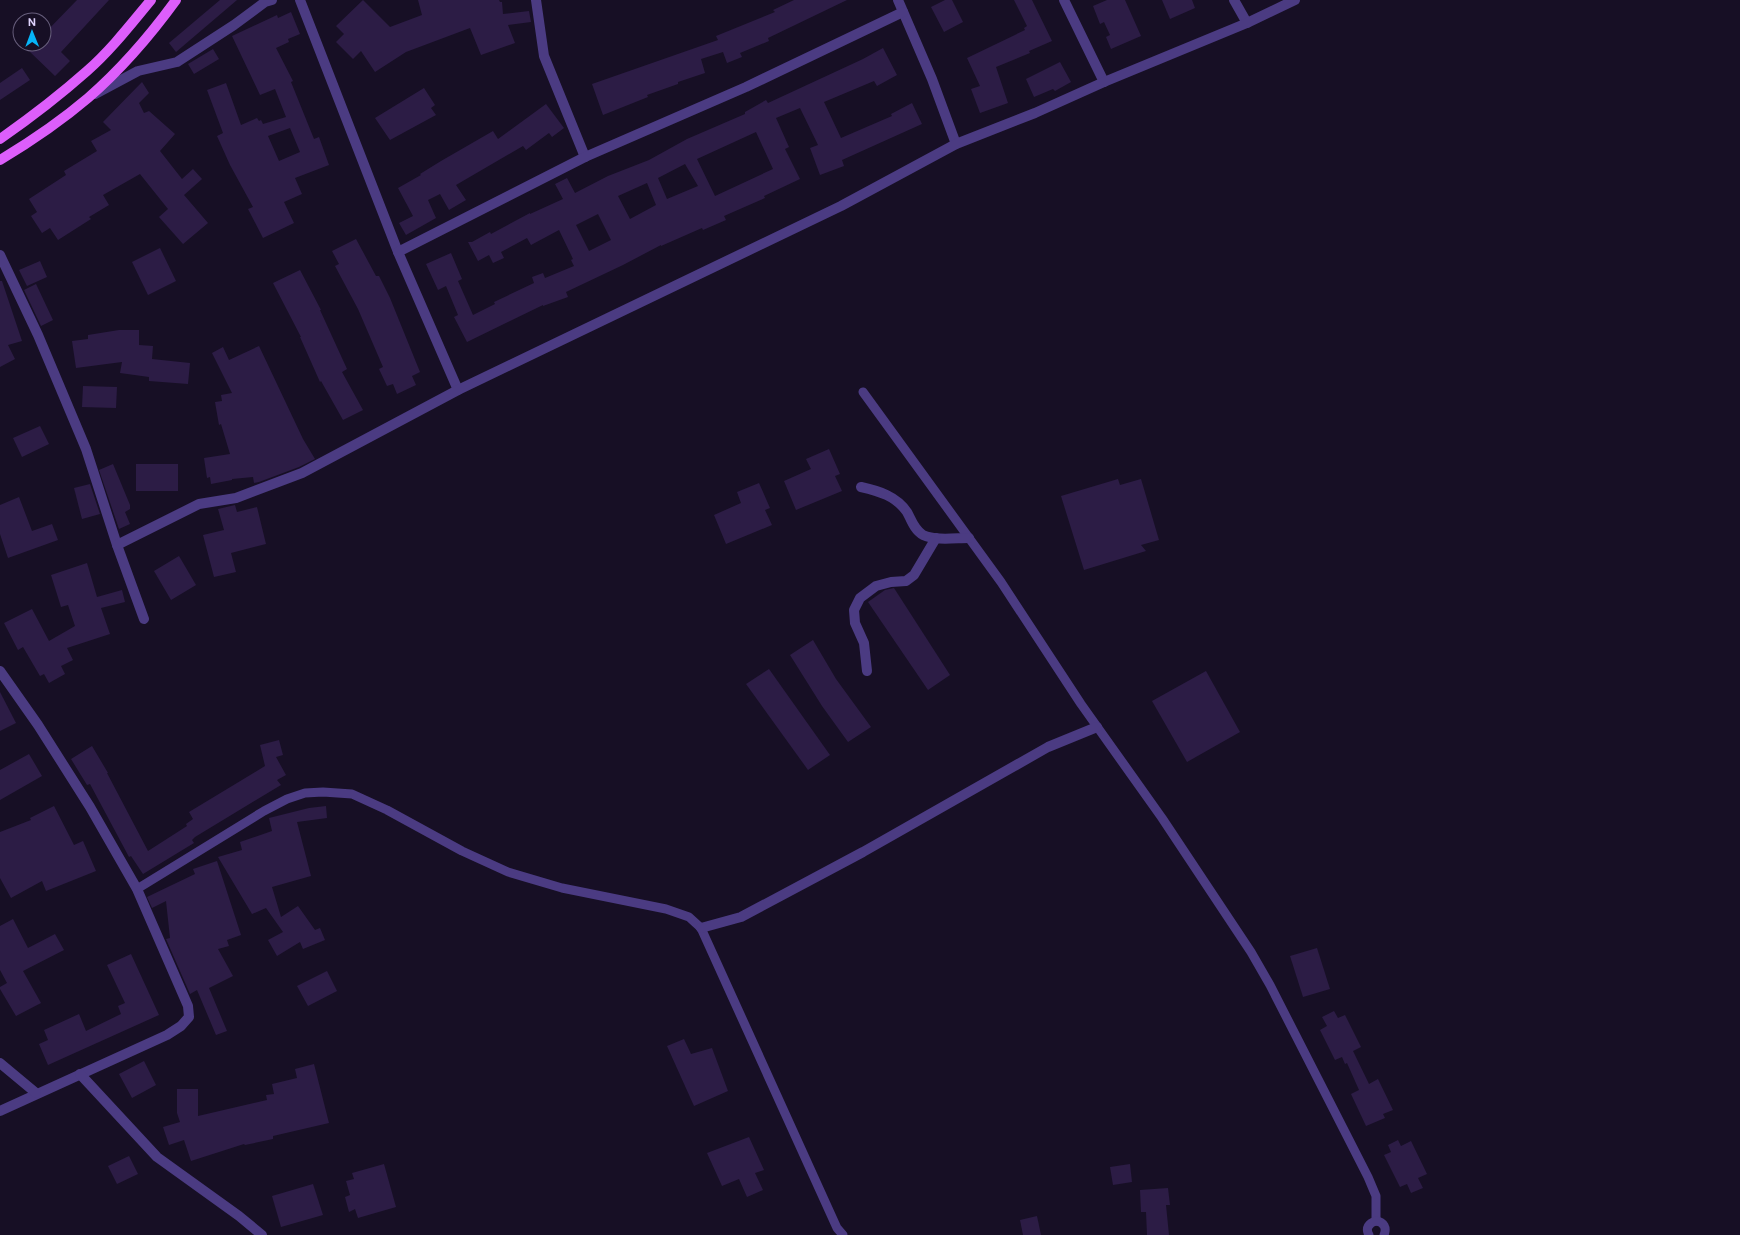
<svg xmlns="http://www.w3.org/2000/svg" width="1740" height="1235" font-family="'DM Sans',sans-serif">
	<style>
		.building { fill: #2c1c45; fill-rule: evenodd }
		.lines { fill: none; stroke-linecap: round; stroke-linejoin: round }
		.service { stroke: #4b3b82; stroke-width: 9 }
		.minor { stroke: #4b3b82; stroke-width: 10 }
		.primary { stroke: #dd5efb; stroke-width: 10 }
	</style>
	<rect width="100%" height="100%" fill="#170f25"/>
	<g class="building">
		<path d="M77 0H109L61 52 70 61 55 76 28 50 34 44H44V34Z"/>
		<path d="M220 0H237L176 52 169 43Z"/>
		<path d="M363 0 390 27 422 15 418 0H499L500 2H502L503 14 529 11 531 22 508 25 515 43 481 55 470 28 406 52 375 72 361 51 353 59 336 42 344 34 336 26Z"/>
		<path d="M794 0H847L768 38 769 41 740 53 742 57 727 63 723 52 701 59 705 73 678 82V84L647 95 648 97 603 115 592 84 718 40 716 36 775 12 773 10Z"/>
		<path d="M945 0H952L963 22 944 32 931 7Z"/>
		<path d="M1014 0H1032L1052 41 1029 51 1030 53 996 67 1008 103 980 113 971 89 980 86 967 58 1025 30 1024 28 1027 26Z"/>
		<path d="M1107 0H1125L1141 36 1111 49 1106 37 1110 35 1104 22 1100 24 1093 6Z"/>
		<path d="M1162 0H1192L1195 8 1170 19Z"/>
		<path d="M291 12 300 34 288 39 289 42 276 48 293 81 291 82 314 139 319 137 329 165 295 178 302 194 284 202 294 223 263 238 248 209 253 207 230 165 217 136 223 133 207 90 226 83 241 125 257 118 259 121 261 120 263 124 286 117 275 89 260 95 232 36 277 15 278 18ZM290 128 300 152 279 161 268 136Z"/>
		<path d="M883 48 897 75 877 86 874 81 824 102 841 138 892 116 891 114 912 103 922 124 842 160 844 166 820 175 810 148 818 145 800 108 776 118 789 147 785 149 800 179 764 196 765 198 724 216 726 220 703 230 702 228 661 246V245L623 265 566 292 568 297 543 306V305L467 342 454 317 458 315 446 286 438 290 426 264 451 253 462 279 458 281 473 315 495 304 494 302 534 283 532 277 543 273 545 278 574 266 571 260 573 259 559 230 531 245 527 238 501 252 504 258 493 263 489 255 478 261 468 242H472L490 232 491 234 530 213V214L563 199 555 184 567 178 575 193 608 176 649 160 687 139 745 114V112L766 100 768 103 863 59ZM756 132 773 169 715 196 697 159ZM685 164 698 186 667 199 658 178ZM647 183 656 205 630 219 618 196ZM598 214 611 240 589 251 576 225Z"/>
		<path d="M213 49 219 59 194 74 188 64Z"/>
		<path d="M1060 62 1071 82 1055 91 1053 89 1034 97 1026 79Z"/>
		<path d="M22 68 30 80 0 100V83Z"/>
		<path d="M142 82 149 93 139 103 144 113 149 111 175 134 160 151 182 179 193 169 202 179 184 195 208 223 183 244 159 217 168 209 140 174 103 195 109 205 89 217 91 219 58 240 50 228 42 233 31 216 37 212 29 199 66 175 64 171 97 151 91 141 111 130 103 122Z"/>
		<path d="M424 88 435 105 431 108 436 115 390 140 375 118Z"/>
		<path d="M546 104 564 128 552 137 549 133 526 150 523 146 456 185 466 200 449 210 440 194 428 200 436 218 406 235 399 223 413 216 398 188 421 175 420 174 441 161 493 131 498 139Z"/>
		<path d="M356 239 376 276H379L390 298 420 372 412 376 416 385 397 394 393 384 387 386 379 369 383 367 358 309 335 266 339 264 332 251Z"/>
		<path d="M160 248 176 281 148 295 132 262Z"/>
		<path d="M40 261 47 277 27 286 19 270Z"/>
		<path d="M300 270 321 310H320L347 369 342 372 363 410 343 420 321 381 320 382 300 337H301L273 283Z"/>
		<path d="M0 281H2L22 341 8 345 15 359 0 367Z"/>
		<path d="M36 284 53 320 41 326 24 290Z"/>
		<path d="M119 330H139V345L153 346 152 359 190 363 188 384 149 381V377L120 373 122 362 76 368 72 341 88 339V335Z"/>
		<path d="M259 346 303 439 315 459 299 467 259 482 254 483 253 477 232 479V480L211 484 210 477 207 478 204 458 230 454 221 424 219 425 215 402 222 401 221 395 232 393 212 353 223 347 229 360Z"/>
		<path d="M83 386 117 387 116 408 82 407Z"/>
		<path d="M40 426 49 444 22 457 13 438Z"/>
		<path d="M829 449 840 474 835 476 842 491 796 510 784 481 811 469 806 459Z"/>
		<path d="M113 464 130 505V509L125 512 130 524 119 529 99 470Z"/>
		<rect x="136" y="464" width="42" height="27"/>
		<path d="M1118 479 1120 485 1141 479 1159 540 1141 545 1146 551 1084 570 1061 496Z"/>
		<path d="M759 483 770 508 765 510 772 525 726 544 714 515 741 503 737 492Z"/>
		<path d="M90 484 100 514 82 519 74 488Z"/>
		<path d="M19 497 32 531 52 524 58 540 8 558 0 534V505Z"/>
		<path d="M235 505 237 512 257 507 266 544 231 553 236 572 214 577 203 535 224 530 218 509Z"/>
		<path d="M179 556 196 585 171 600 154 571Z"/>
		<path d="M87 563 97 597 122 590 125 602 101 608 110 634 67 648 73 660 61 666 65 674 49 683 44 674 40 676 23 647 18 650 4 623 32 609 49 641 75 626 68 605 61 607 51 575Z"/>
		<path d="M894 588 950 675 928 690 868 602 885 590Z"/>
		<path d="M813 640 836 679 871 727 848 742 822 706 790 655Z"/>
		<path d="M769 669 830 755 808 770 746 684Z"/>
		<path d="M1206 671 1240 732 1187 762 1152 701Z"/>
		<path d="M0 692 16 723 0 731Z"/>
		<path d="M279 740 283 755 276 757 286 775 277 780 281 785 195 837 192 840 194 843 143 874 131 856 129 857 90 784 87 785 71 759 92 746 108 773H107L148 851 187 826 186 824 193 819 189 812 265 766 260 745Z"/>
		<path d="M29 754 42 776 0 800V770Z"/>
		<path d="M54 806 74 845 83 841 96 871 46 891 42 881 11 898 0 878V832L31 820 30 818Z"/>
		<path d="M326 806 327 818 297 822 311 876 272 887 281 917 298 906 315 930 320 928 325 940 303 949 300 942 277 956 268 940 283 932 266 908 252 914 218 857 242 850 240 842 272 831 269 818 309 808Z"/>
		<path d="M217 861 241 935 227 940 229 946 218 949 233 976 209 988 227 1031 216 1035 197 990 190 994 166 939 170 938 166 901 152 908 147 897 195 874 193 869Z"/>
		<path d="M13 919 28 948 55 934 64 950 23 971 41 1003 16 1016 0 989V987L7 983 0 970V926Z"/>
		<path d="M1317 948 1330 989 1303 997 1290 956Z"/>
		<path d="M131 954 159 1015 48 1065 39 1044 48 1040 44 1030 79 1014 86 1031 121 1014 118 1006 125 1003 107 965Z"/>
		<path d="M327 971 337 991 308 1006 297 986Z"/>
		<path d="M1334 1011 1338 1018 1345 1015 1361 1047 1353 1051 1369 1084 1378 1079 1393 1110 1383 1114 1385 1118 1366 1126 1351 1094 1359 1090 1347 1063 1345 1064 1342 1057 1335 1060 1320 1030 1327 1026 1322 1017Z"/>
		<path d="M684 1039 691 1054 712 1048 728 1091 694 1106 667 1046Z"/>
		<path d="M144 1061 156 1085 132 1098 119 1074Z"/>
		<path d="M314 1064 329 1123 273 1136V1139L245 1145 244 1144 191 1161 184 1140 169 1145 163 1127 180 1122 177 1113V1089H198V1116L267 1100 266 1095 274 1094 272 1084 297 1078 295 1069Z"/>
		<path d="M749 1137 764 1170 755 1173 763 1190 747 1197 739 1179 722 1186 707 1153Z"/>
		<path d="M1398 1140 1401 1146 1411 1141 1427 1174 1418 1178 1423 1188 1411 1193 1407 1184 1400 1187 1384 1155 1391 1152 1388 1145Z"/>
		<path d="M129 1156 138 1174 117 1184 108 1166Z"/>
		<path d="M384 1164 396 1207 358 1218 355 1209 349 1212 345 1197 350 1195 346 1181 354 1179 352 1173Z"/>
		<path d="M1130 1164 1132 1182 1113 1185 1110 1167Z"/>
		<path d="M313 1184 323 1215 281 1227 272 1196Z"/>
		<path d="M1168 1188 1170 1205H1166L1169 1235H1147L1146 1212H1141L1140 1190Z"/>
		<path d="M1037 1216 1041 1235H1023L1020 1220Z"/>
	</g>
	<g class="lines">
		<g class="service">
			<path d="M863 392 1001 582 1081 704 1162 818 1251 952 1270 985 1368 1177 1376 1196V1221"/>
			<path d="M137 889 264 811 287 799 305 793 323 792 352 794 387 810 462 851 508 872 562 888 666 909 689 917 701 928 837 1228 843 1235"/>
			<path d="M1369 1235C1365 1228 1369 1223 1376 1221 1384 1222 1387 1228 1384 1235"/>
		</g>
		<g class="minor">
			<path d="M300 0 398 252"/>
			<path d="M536 0 544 56 585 157"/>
			<path d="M898 0 932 79 956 144"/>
			<path d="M1064 0 1104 82"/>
			<path d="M1234 0 1247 23"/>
			<path d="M95 94 138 71 177 62 234 25 265 2 272 0"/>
			<path d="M0 255 38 335 86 449 117 545 144 619"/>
			<path d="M458 390 398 252 585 157 746 87 903 12"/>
			<path d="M861 487C879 491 896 496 907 512 911 519 914 530 923 535 936 541 955 538 969 538"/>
			<path d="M117 545 199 504 236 498 302 473 458 390 841 206 956 144 1035 113 1104 82 1247 23 1295 0"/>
			<path d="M0 671 38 725 90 807 137 889 188 1006 189 1017 181 1026 167 1035 0 1111"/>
			<path d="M867 671 864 643 855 623 854 610 860 598 876 586 891 582 906 581 914 575 936 538"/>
			<path d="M701 928 741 917 863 852 1048 747 1097 727"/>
			<path d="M0 1063 36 1093"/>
			<path d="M80 1074 157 1157 239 1216 262 1235"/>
		</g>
		<g class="primary">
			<path d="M0 139C30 118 60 95 87 71 111 50 131 24 151 0"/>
			<path d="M0 160C30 142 61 121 88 98 119 71 152 33 176 0"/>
		</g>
	</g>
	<g transform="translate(32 32) rotate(359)"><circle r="19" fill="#170f25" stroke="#675e7c"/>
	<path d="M0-3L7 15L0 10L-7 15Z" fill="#06b4f8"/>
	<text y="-6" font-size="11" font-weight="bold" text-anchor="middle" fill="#e0d4fe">N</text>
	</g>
</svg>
